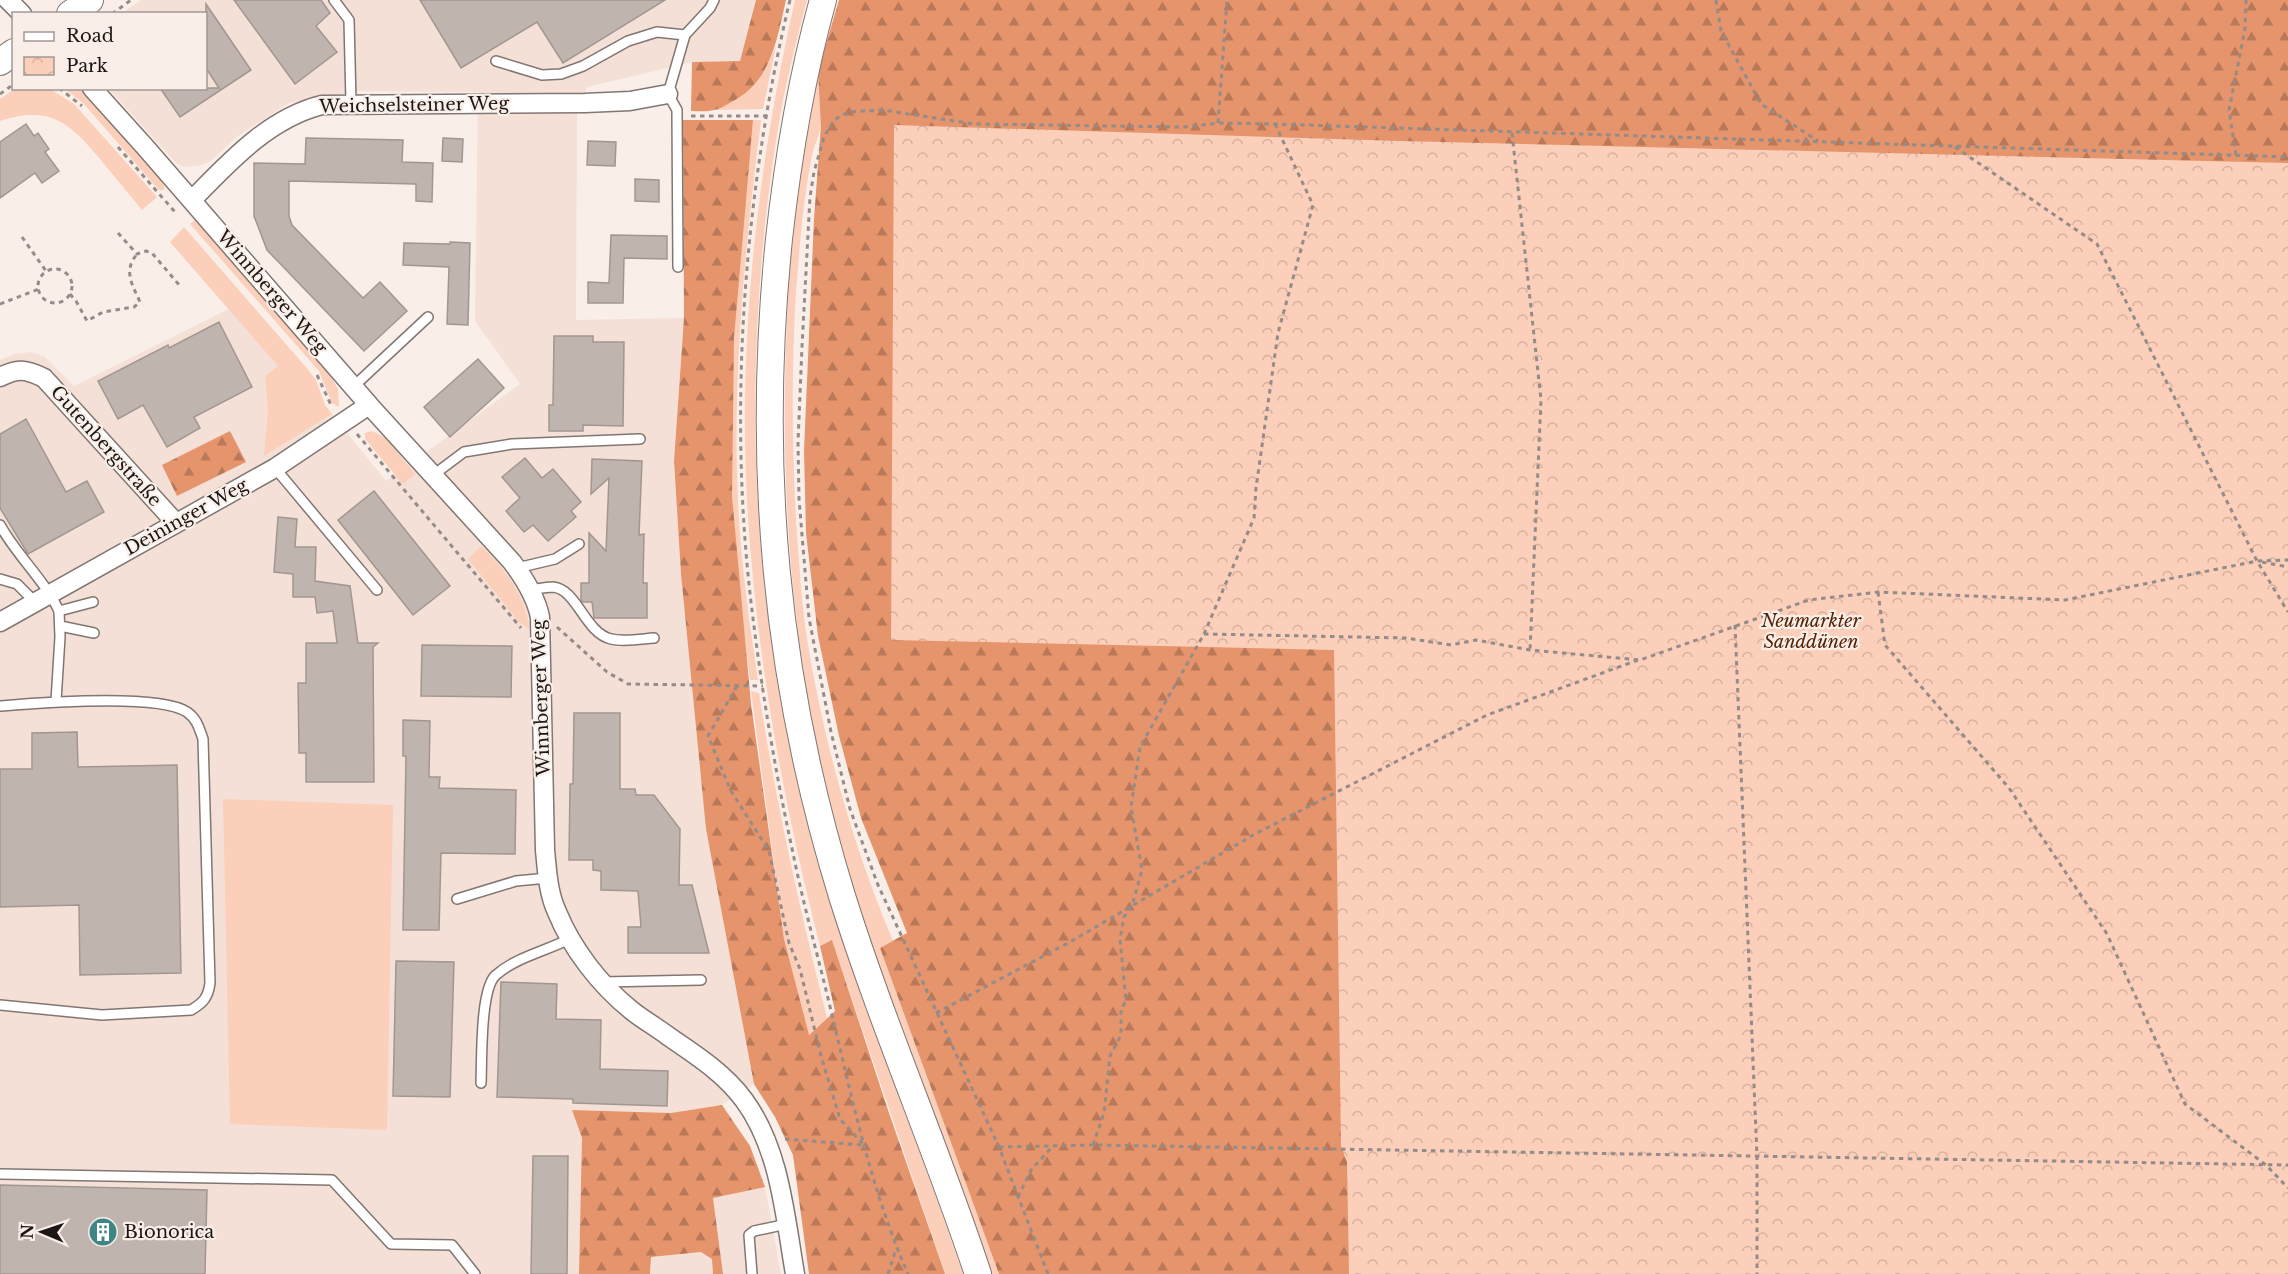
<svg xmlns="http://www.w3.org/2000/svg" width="2288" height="1274" font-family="'Libre Baskerville',serif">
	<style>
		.built { fill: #f4e0d6 }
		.green { fill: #fbcfb9 }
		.forest { fill: url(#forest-firs) }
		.park { fill: url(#park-crowns) }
		.building { fill: #c0b4af; stroke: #a29691; stroke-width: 1.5 }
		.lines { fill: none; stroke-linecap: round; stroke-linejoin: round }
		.lane-casing { stroke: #817671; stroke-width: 12 }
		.street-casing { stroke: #817671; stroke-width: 21 }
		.secondary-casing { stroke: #817671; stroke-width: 28 }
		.path { stroke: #948c88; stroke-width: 3; stroke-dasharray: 4.5 4.5; stroke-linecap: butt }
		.lane { stroke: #fff; stroke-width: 9 }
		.street { stroke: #fff; stroke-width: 18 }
		.secondary { stroke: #fff; stroke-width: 26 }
		.labels { text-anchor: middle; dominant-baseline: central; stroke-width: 4.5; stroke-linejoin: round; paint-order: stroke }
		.street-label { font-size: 18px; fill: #1b1715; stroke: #faeee8 }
		.park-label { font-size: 18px; font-style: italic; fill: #552304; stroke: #faeee8 }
		.poi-label { font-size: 18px; fill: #1b1715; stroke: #faeee8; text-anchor: start }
	</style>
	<defs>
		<pattern id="forest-firs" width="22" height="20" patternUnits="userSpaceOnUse" patternTransform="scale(1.5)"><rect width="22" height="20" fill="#e5946c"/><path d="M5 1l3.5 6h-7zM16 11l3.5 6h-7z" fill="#b97858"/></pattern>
		<pattern id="park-crowns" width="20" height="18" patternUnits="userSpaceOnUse" patternTransform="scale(1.5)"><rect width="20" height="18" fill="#fbcfb9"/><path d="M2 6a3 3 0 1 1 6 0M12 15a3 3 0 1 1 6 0" fill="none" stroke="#d7b19e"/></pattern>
	</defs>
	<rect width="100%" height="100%" fill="#faeee8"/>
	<g class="built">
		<path d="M141 0H756L740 61 692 62 587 87 577 115 576 320 684 318 674 461 681 574 706 829 754 1084 722 1105 671 1113 572 1110 582 1138 579 1274H0V360L14 354 31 352 45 357 74 386 229 309 278 366 265 376 268 409 265 455 332 414 386 481 520 384 475 321 478 92 355 91 289 103 238 136 211 161 202 165 184 167 176 163 164 150 109 89 206 88V14L123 13Z"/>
		<path d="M765 1187 781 1274H723L713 1198Z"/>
		<path d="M702 1252 712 1259 713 1274H650L651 1257Z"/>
	</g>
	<g class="green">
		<path d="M795 0H807C796 42 785 85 778 128 740 360 749 606 810 833 851 983 913 1126 963 1274H945L832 940 820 946C781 794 752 634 746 477 740 317 760 156 795 0Z"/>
		<path d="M776 46 763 109 716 110C749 92 762 81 776 46Z"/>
		<path d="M818 71C819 88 823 109 821 125 820 134 815 143 813 151 803 197 800 245 796 291 791 373 792 455 797 536 800 572 802 609 808 645 825 747 853 846 893 941L880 948 999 1274H991C936 1125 876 976 835 822 792 660 779 490 787 323 788 297 788 269 791 243 797 185 808 128 818 71Z"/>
		<path d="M16 88 50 89 74 104 157 197 142 210C128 193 114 176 100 159 69 122 50 105 0 121V99Z"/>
		<path d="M65 89H80L160 179 164 186V190H159L83 103Z"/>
		<path d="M753 120H761C745 247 732 375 738 503 741 562 749 621 758 680H750C743 618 734 556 732 494 727 369 741 244 753 120Z"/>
		<path d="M195 220 328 372 338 389 339 407 332 403 319 371 190 224Z"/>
		<path d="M184 227 305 366 316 380 325 405 332 414 264 456 268 409 265 376 278 366 170 242Z"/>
		<path d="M372 431 386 438 415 474 403 484 365 439V433Z"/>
		<path d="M481 546C504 569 526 595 529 629L520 623 468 559Z"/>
		<path d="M751 691 759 693C776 803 800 910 827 1018L808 1035 784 939Z"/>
		<path d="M223 799 393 805 387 1130 230 1124Z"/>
	</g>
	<g class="forest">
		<path d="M756 0H786C777 38 772 79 735 100 729 103 721 109 714 110 707 112 698 111 691 111L692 62 740 61Z"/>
		<path d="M839 0H2288V1274H999L880 948 907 933 861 818 839 736 818 636 806 533 804 451 814 219 821 125 818 71Z"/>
		<path d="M683 120H753L734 338 732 496 751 704 784 939 809 1035 835 1011 820 946 832 940 888 1110 945 1274H809L793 1155 775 1117 754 1084 706 829 681 574 674 461 684 318Z"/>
		<path d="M230 431 246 462 177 496 162 465Z"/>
		<path d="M722 1105 750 1146 765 1187 713 1198 723 1274H713L712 1259 701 1252 651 1257 650 1274H579L582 1138 572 1110 671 1113Z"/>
	</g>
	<path class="park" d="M894 125 1400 141 2288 163V1274H1349L1347 1162 1341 1146 1334 650 891 640Z"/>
	<g class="building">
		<path d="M234 0H321L330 13 316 26 337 52 295 84Z"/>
		<path d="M420 0H665L563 63 537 22 461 68Z"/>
		<path d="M206 4 251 70 180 117 160 88H219L206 68Z"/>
		<path d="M26 124 34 136 38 133 49 149 45 152 59 171 42 183 35 173 0 198V142Z"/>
		<path d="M306 138 403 140 402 162 433 163 432 202 416 201V184L289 181V216L292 225 363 298 380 282 407 311 364 351 267 250 254 216V163L305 164Z"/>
		<path d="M443 138 463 139 462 162 442 161Z"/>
		<path d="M588 141 616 142 615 166 587 165Z"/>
		<path d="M635 179 659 180V202L635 201Z"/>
		<path d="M611 235 667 236V259L624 258 623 303H588V282L609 283Z"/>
		<path d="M450 242 470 243 468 325 447 324 449 267 403 265 404 243 450 244Z"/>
		<path d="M219 322 252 387 194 417 200 428 167 447 143 405 118 419 98 381 168 345 169 348Z"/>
		<path d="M554 336H593V342H624L623 426 583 425V431H549V405H553Z"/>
		<path d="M478 359 504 388 450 437 424 407Z"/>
		<path d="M26 419 66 492 87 481 104 512 28 554 0 508V434Z"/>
		<path d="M525 458 542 478 553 469 581 502 571 511 576 517 548 541 533 525 524 532 506 511 520 498 502 477Z"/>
		<path d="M592 459 642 461 639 535 644 534 643 583H647V618H594L592 602H583L581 600V583H589V533L606 551 609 478 591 494Z"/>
		<path d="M374 491 450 586 413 615 338 520Z"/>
		<path d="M278 517 297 519 295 547H316L315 581 350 586 358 643H378L373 647 374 782H306V753H299L298 683H306V643H337L333 611 317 613 315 597H293V574L274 572Z"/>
		<path d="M422 645 512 646 511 697 421 696Z"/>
		<path d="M574 713H620V789H635L636 795H654L680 829 679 885H692L709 953H628V927H641L638 891 601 890V871L593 870V860H569L570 784H573Z"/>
		<path d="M403 720 430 721 429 777H440L439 788 516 790 515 854 441 853 439 930H403L406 756H403Z"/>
		<path d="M77 732 78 767 177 765 181 973 80 975 79 905 0 907V769H32V733Z"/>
		<path d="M396 961 454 962 450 1097 393 1096Z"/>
		<path d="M501 982 557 984 556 1019 601 1020 600 1069 668 1071 667 1106 573 1103V1099L497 1097Z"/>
		<path d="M533 1156H568L567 1274H531Z"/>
		<path d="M0 1185 207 1190 205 1274H0Z"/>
	</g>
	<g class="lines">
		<g class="lane-casing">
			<g id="lane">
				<path d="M334 0 349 20 351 103"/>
				<path d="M496 61 542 75 561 74 583 66 628 41 657 32 685 35"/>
				<path d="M678 267 677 110 668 94 685 35 710 8 714 0"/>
				<path d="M353 387 428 317"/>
				<path d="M275 468 377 590"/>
				<path d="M432 476 464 452 512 444 640 439"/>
				<path d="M0 525C17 556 44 579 59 611L93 602"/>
				<path d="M517 568 555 559 579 544"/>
				<path d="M0 579 17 584 35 602"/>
				<path d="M530 590C537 589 546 587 553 587 577 589 585 633 611 639 624 642 641 639 654 638"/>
				<path d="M60 626 94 633"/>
				<path d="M56 701 60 637 59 611"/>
				<path d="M0 706C37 703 158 693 187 712 197 719 199 728 203 739L210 983C208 998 203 1003 191 1010L102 1015 0 1005"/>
				<path d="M457 899 516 881 548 878"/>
				<path d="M602 982 701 980"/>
				<path d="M481 1083C482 1061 480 988 496 975 516 957 547 951 571 938"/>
				<path d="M0 1174 332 1180 391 1244 452 1245 475 1274"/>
				<path d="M752 1274 749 1235 754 1231 787 1224"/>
			</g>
		</g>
		<g class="street-casing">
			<g id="street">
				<path d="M8 0 22 14"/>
				<path d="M92 88 146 148 369 405 512 562C524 578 536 597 540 617L545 850C547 870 548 893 557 912 572 949 600 985 631 1010 642 1019 656 1027 668 1036 696 1055 724 1073 744 1100 780 1149 785 1216 795 1274"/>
				<path d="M192 200C229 162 269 118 322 105L585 103 630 101 668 94"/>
				<path d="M0 377C18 368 26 369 44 378L175 522"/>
				<path d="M0 622 275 468 369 405"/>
			</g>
		</g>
		<g class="secondary-casing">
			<g id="secondary">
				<path d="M823 0C801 79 788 158 779 239 756 465 775 679 842 896 882 1024 936 1147 978 1274"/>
				<path d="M70 14 90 0"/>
				<path d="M0 62 14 52"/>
			</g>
		</g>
		<g class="path">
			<path d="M790 0C744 191 728 407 751 602 761 686 775 771 793 853 802 898 814 942 825 986 849 1083 868 1183 908 1274"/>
			<path d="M1716 0 1721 31 1761 104 1818 141"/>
			<path d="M112 14 131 0"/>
			<path d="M59 88 82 106"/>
			<path d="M0 94 14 84"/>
			<path d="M691 116H767"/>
			<path d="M1218 123 1227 0"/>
			<path d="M1512 133 1541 400 1530 650"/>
			<path d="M118 147 175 212"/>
			<path d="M1955 147 2097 244 2257 561 2288 612"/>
			<path d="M2236 155 2229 110 2245 29 2246 0"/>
			<path d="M118 233 137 254 146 251 152 253 180 286"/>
			<path d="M22 237 46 271"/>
			<circle cx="55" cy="286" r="17"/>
			<path d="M70 294 76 301 87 321 103 312 134 307 140 302C132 284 123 271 137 254"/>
			<path d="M0 304 39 289"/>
			<path d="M317 375 332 407"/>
			<path d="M357 434 521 628"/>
			<path d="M2262 562 2288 567"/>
			<path d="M1878 592 1885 645 2009 788 2107 934 2185 1104 2266 1165 2288 1188"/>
			<path d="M1735 625 1757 1157V1274"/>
			<path d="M557 627 607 672 628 684 763 686"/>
			<path d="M1204 634 1406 638 1451 645 1476 640 1530 650 1640 660 1809 600 1878 592 2065 600 2257 561 2288 560"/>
			<path d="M737 686 708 736 731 791 769 851 789 943 800 969 821 1056 840 1119 863 1144"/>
			<path d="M936 1013 1070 942 1255 834 1487 715 1638 660"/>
			<path d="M785 1139 862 1145"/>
			<path d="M1093 1145 1104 1113 1110 1056 1121 1035V1010L1126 1000 1120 939 1124 917 1132 906 1142 870 1131 807 1140 747 1204 634 1254 518 1256 488 1278 333 1313 205 1275 124"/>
			<path d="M999 1147 1093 1145 2288 1165"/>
			<path d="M1018 1197 1031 1170 1053 1146"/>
			<path d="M888 1274 896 1249"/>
			<path d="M1048 1274 999 1147 878 885 850 809 831 732 809 618 799 499 798 442 802 347 810 197 814 172 824 137 834 120 848 112 883 110 974 124 1183 127 1218 123 1275 124 2288 157"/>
		</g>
		<use href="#lane" class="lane"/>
		<use href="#street" class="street"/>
		<use href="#secondary" class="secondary"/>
	</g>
	<defs>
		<g id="building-disc" transform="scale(1.5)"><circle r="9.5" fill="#3e8686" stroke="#faeee8"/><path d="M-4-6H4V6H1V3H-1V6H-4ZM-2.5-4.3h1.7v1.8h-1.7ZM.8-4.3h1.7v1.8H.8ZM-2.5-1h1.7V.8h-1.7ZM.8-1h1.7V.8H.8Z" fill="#fff"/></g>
	</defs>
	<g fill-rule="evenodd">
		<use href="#building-disc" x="103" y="1232"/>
	</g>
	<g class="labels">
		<g class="street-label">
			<text transform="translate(414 105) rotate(-1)">Weichselsteiner Weg</text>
			<text transform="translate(272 292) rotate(49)">Winnberger Weg</text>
			<text transform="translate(106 446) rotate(48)">Gutenbergstraße</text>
			<text transform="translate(186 517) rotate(-29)">Deininger Weg</text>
			<text transform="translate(541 698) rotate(-92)">Winnberger Weg</text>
		</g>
		<g class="park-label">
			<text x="1811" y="621">Neumarkter<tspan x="1811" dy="21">Sanddünen</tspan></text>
		</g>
		<g class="poi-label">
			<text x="124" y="1232">Bionorica</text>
		</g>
	</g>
	<rect x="12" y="12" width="195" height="78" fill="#faeee8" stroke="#a19894" stroke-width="1.5"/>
	<rect x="24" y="32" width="30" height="9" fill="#ffffff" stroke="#a19894" stroke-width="1.5"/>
	<text x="66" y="42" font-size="18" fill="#1b1715">Road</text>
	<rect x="24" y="57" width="30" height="18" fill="url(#park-crowns)" stroke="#a19894" stroke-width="1.5"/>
	<text x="66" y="72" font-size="18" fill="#1b1715">Park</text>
	<g transform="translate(42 1232) rotate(272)" stroke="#faeee8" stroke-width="4.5" paint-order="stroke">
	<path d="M0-4.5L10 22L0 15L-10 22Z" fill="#1b1715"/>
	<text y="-9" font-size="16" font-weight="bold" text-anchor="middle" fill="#1b1715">N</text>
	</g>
</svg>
